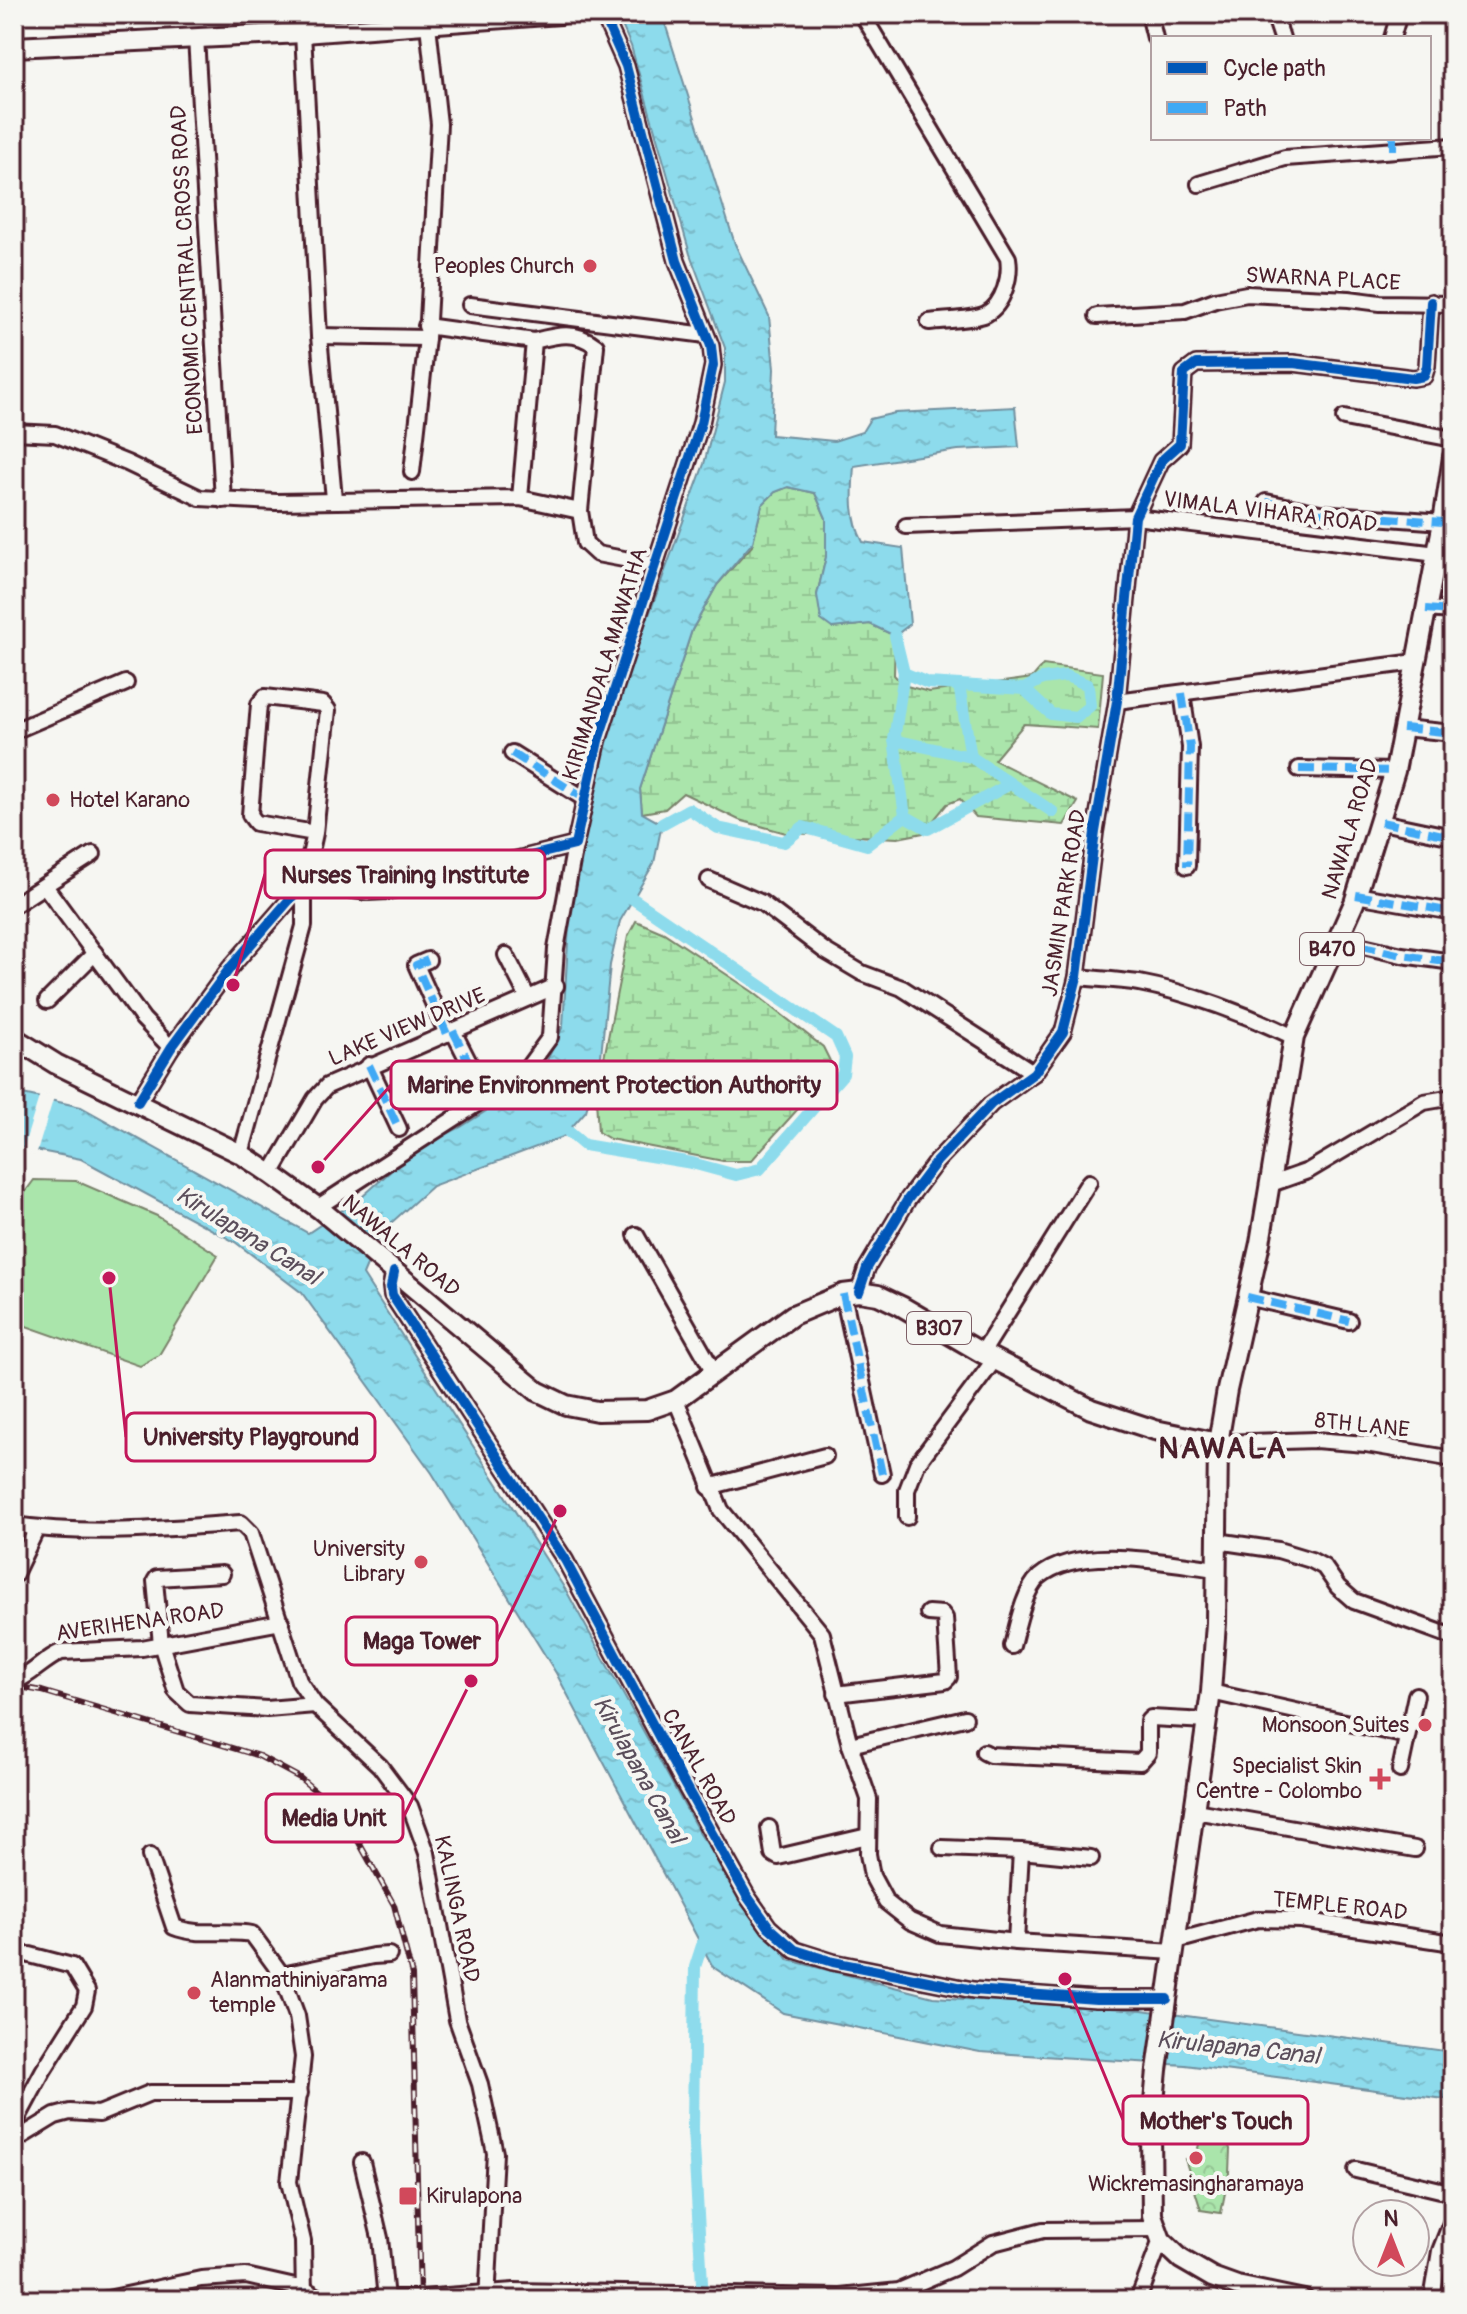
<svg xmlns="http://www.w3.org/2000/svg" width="1467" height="2314" font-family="Pangolin,sans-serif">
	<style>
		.wetland { fill: url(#wetland-marsh); stroke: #7a826b; stroke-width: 2 }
		.park { fill: url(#park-crowns); stroke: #7a826b; stroke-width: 2 }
		.garden { fill: #aae5ab; stroke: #7a826b; stroke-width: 2 }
		.water { fill: url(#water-ripples); stroke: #72909f; stroke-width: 2 }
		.pier { fill: #f6f6f2 }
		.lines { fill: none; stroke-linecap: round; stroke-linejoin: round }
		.canal { stroke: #8ddbec; stroke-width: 12 }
		.minor-casing { stroke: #4a1f2b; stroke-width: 20 }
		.major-casing { stroke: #4a1f2b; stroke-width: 24 }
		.minor { stroke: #f6f6f2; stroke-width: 14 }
		.major { stroke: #f6f6f2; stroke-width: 18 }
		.rail-casing { stroke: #4a1f2b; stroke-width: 6 }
		.rail { stroke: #f6f6f2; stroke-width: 3; stroke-dasharray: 9; stroke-linecap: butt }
		.quiet { stroke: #3fa9f5; stroke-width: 8; stroke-dasharray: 16 8; stroke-linecap: butt }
		.cycleway-casing { stroke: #f6f6f2; stroke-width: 15 }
		.cycleway { stroke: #0057b8; stroke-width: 10 }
		.poi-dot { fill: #d1495b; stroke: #f6f6f2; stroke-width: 3 }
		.labels { text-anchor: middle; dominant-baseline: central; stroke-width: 8; stroke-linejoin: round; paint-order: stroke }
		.shield { fill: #f6f6f2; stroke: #7e6067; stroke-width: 2 }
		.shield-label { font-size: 20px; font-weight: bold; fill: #4a1f2b }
		.poi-label { font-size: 22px; fill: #4a1f2b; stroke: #f6f6f2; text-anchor: end }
		.street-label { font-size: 22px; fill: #4a1f2b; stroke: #f6f6f2 }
		.water-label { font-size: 24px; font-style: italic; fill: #5b4e5b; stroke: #f6f6f2 }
		.district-label { font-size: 30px; font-weight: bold; letter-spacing: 2px; fill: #4a1f2b; stroke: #f6f6f2 }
		.leader { fill: none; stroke: #c2185b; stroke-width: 3 }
		.callout-dot { fill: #c2185b; stroke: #f6f6f2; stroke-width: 3 }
		.callout { fill: #f6f6f2; stroke: #c2185b; stroke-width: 3 }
		.callout-label { font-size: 24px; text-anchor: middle; font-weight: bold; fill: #4a1f2b }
	</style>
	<defs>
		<pattern id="wetland-marsh" width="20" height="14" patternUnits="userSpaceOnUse" patternTransform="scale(2)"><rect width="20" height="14" fill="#aae5ab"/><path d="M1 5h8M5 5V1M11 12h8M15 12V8" fill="none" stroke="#94c493"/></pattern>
		<pattern id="park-crowns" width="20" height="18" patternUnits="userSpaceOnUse" patternTransform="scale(2)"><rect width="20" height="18" fill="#aae5ab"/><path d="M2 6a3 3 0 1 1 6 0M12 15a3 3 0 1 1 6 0" fill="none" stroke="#94c493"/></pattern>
		<pattern id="water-ripples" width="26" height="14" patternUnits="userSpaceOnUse" patternTransform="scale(2)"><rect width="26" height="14" fill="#8ddbec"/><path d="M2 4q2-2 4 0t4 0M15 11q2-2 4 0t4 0" fill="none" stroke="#7bbccb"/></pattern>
	</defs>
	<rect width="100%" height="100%" fill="#f6f6f2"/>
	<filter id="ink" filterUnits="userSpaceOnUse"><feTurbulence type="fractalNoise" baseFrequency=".0125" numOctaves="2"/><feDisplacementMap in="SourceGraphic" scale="16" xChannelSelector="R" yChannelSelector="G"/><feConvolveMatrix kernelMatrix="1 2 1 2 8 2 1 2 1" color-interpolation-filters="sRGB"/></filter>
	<g filter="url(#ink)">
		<g class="wetland">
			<path d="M788 487 815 493 826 518V557L817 595 832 628 870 624 895 636 894 675 903 685 929 692 1032 678 1043 665 1103 673 1098 729 1024 724 994 760 1078 802 1064 825 976 817 960 799 947 804 923 833 898 838 786 833 739 820 683 793 665 809 642 813 640 789 692 630 717 585 752 546 762 505 775 492Z"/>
			<path d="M636 921 664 933 753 992 823 1047 834 1069 751 1161H723L610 1139 598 1132 596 1099 628 936Z"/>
		</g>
		<path class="park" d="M1215 2102 1230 2149 1229 2173 1221 2213 1201 2210 1185 2159 1196 2158 1204 2120 1196 2115 1200 2104Z"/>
		<path class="garden" d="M34 1180 76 1181 157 1216 218 1255 159 1355 140 1366 26 1326 14 1301V1207Z"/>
		<path class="water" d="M617 14H662L735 244 769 316 774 369 771 435 834 441 862 432 870 419 895 413 1015 407 1019 447 958 450 854 466C852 493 850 518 863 542L903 548 910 624 895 636 870 624 832 628 821 620 817 595 826 557V518L815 493 788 487 775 492 762 505 753 542 717 585 692 630 640 789 642 813 662 824 654 863 620 921 610 965 601 1056 586 1111 563 1137 432 1186 381 1232 363 1275 567 1592 700 1834 789 1960 933 1997 1142 2010 1453 2052V2100L1185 2065 980 2052 783 2013 713 1967 556 1673 432 1473 302 1293 235 1242 81 1159 14 1146V1092L81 1107 308 1233 362 1197 413 1151 461 1127 519 1090 545 1065 563 1026 569 925 598 768 627 675 704 464 725 382V348L690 254 631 46Z"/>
		<path class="pier" d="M40 1094 54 1097 36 1155 22 1152Z"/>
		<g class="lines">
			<g class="canal">
				<path d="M895 636 904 673 928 683 1024 689 1042 679 1066 676 1088 685 1090 706 1076 717 1051 714 1024 689"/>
				<path d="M959 685 971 757"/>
				<path d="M894 740 971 757 1053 812"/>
				<path d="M905 816 928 829 1010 784"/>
				<path d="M662 824 689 809 718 828 784 842 803 827 867 845 905 816 894 740 904 673"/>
				<path d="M557 1122 584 1145 692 1163 736 1175 760 1169 843 1074 845 1057 836 1037 620 890"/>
				<path d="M703 2300 693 2129 695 1967 706 1933"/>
			</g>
			<g class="minor-casing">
				<g id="minor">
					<path d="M862 14 1008 258C1011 276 1004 304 986 314 974 320 943 320 929 322"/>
					<path d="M1149 14 1155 38"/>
					<path d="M1274 14 1282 38"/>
					<path d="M303 33 319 336 334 499"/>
					<path d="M196 37 223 500"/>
					<path d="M1392 38 1399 14"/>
					<path d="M1199 184 1285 158 1453 146"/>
					<path d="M470 305 706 335"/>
					<path d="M1097 316 1185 311 1215 300 1247 294 1349 299 1380 303 1453 304"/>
					<path d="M426 326 534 341"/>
					<path d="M319 336 427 338"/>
					<path d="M1344 418 1453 439"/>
					<path d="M14 432 55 434 127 463 200 498 276 502 520 498 534 341C557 335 576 330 596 346L580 511 520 498"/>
					<path d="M412 472 427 338 439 124 428 25"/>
					<path d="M1266 502 1320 513 1443 522"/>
					<path d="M580 511 585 543 597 554 656 565"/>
					<path d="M906 526 1135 517 1437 554"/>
					<path d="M1426 609 1453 611"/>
					<path d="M1182 693 1190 747 1187 866"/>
					<path d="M1117 701 1416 662"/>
					<path d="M1403 728 1453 733"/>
					<path d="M14 731 126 683"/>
					<path d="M512 753 585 799"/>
					<path d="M1299 769 1395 771"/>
					<path d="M1381 822 1453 837"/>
					<path d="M709 880 762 903 825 951 862 973 902 988 1034 1073"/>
					<path d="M45 886 143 1019 171 1048"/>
					<path d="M1356 895 1453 912"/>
					<path d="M14 905 93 854"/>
					<path d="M1337 940 1402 955 1453 962"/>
					<path d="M506 955 528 998"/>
					<path d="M428 960 416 965 447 1034"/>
					<path d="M1077 977C1097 979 1119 980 1139 983 1188 992 1250 1016 1294 1037"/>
					<path d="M47 1001 95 953"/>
					<path d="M453 1031 482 1088"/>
					<path d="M369 1065 399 1129"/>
					<path d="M138 1102 171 1048 230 968 304 883 368 892 388 891 575 845 598 741 701 423 713 365 711 346 677 261 626 66 603 14"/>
					<path d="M241 1154 304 926V883L315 833 328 710 323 704 265 697 259 704 250 815 256 823 315 833"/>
					<path d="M271 1174 315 1099 327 1086 556 986"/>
					<path d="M1271 1184 1308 1171 1424 1102 1453 1097"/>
					<path d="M318 1207 523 1074 550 1037 556 949 575 845"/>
					<path d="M636 1235 714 1372"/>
					<path d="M394 1272 391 1287 392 1295 565 1560 681 1778 747 1896 769 1927 795 1950 833 1962 973 1990 1096 1999H1167"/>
					<path d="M859 1292 867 1268 908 1199 936 1162 991 1104 1034 1073 1063 1032 1077 977 1095 832 1117 701 1135 517 1161 461 1180 444 1184 373 1196 364 1293 363 1413 378 1424 376 1427 366 1431 302"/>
					<path d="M843 1294 882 1474"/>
					<path d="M1247 1297 1349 1321"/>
					<path d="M982 1353 1089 1182"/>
					<path d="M676 1400 721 1510 822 1634 850 1745 869 1799 868 1854 872 1876 886 1902 910 1921 940 1934 1016 1942 1174 1952"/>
					<path d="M1218 1443 1315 1440 1366 1444 1453 1459"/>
					<path d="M709 1487 825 1456"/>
					<path d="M907 1517V1490L917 1464 995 1359"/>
					<path d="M14 1525C89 1536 166 1529 241 1523L251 1533 299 1681 315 1705 380 1766 410 1806 427 1853 457 2020 480 2084 495 2153 487 2300"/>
					<path d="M1217 1541 1278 1550 1311 1560 1324 1567 1338 1587 1354 1601 1453 1637"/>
					<path d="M222 1574 157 1578 155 1581 161 1644 176 1691 190 1704 267 1709 315 1705"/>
					<path d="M14 1576 37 1528"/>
					<path d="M1012 1646C1017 1627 1024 1590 1039 1577 1079 1543 1168 1563 1216 1569"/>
					<path d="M14 1682C32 1675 43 1660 61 1652L142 1648 281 1622"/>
					<path d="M1211 1692 1407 1736"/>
					<path d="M836 1694 945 1681 949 1677 945 1618 942 1614 928 1613"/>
					<path d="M850 1745 965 1718"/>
					<path d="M984 1752 990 1755 1140 1762 1148 1753V1721L1151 1718 1207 1721"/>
					<path d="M1400 1770 1416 1695"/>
					<path d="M1195 1811 1415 1849"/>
					<path d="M769 1828 773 1854 778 1857 868 1836"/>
					<path d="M942 1848 1021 1851 1091 1858"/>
					<path d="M150 1856 174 1927C199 1937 226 1929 252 1934L282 1975 297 2016 303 2057 289 2182 303 2241 304 2296"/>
					<path d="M1176 1941 1258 1919 1301 1920 1453 1943"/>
					<path d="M1016 1942 1021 1851"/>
					<path d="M282 1975 373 1956 389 1955"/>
					<path d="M14 2125 43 2071 84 2006 87 1991 72 1966 30 1955"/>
					<path d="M14 2141 55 2116 70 2112 99 2114 150 2093H300"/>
					<path d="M362 2162 380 2238 386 2299"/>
					<path d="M1356 2170 1453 2193"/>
					<path d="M103 2300 201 2279 246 2276 304 2289 320 2298H420L514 2291 840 2297 899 2291 953 2268 993 2243 1043 2230 1156 2229"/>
					<path d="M1138 2300 1161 2240"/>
					<path d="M1432 2300 1440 2251 1453 2218"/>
				</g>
			</g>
			<g class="major-casing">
				<g id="major">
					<path d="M14 47 303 33 560 14"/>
					<path d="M14 1038 56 1064 241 1154 271 1174 321 1210 537 1391 566 1405 597 1411 647 1410 676 1400 793 1315 843 1294 859 1292 878 1295 901 1306 982 1353 1091 1409 1155 1430 1218 1443"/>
					<path d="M1304 2300 1237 2286 1212 2277 1181 2259 1161 2240 1152 2215 1151 2134 1157 2070 1211 1692 1216 1623 1218 1443 1227 1390 1260 1243 1294 1037 1354 903 1395 771 1443 522 1453 457"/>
				</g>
			</g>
			<use href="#minor" class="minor"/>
			<use href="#major" class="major"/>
			<g class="rail-casing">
				<path id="rail" d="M14 1686 42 1691 259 1756 300 1778 332 1805 357 1839 394 1905 412 1975 420 2300"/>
			</g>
			<use href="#rail" class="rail"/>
			<g class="quiet">
				<path d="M1393 150V138"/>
				<path d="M1266 502 1320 513 1443 522"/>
				<path d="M1426 609 1453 611"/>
				<path d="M1182 693 1190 747 1187 866"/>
				<path d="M1403 728 1453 733"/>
				<path d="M512 753 585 799"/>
				<path d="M1299 769 1395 771"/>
				<path d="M1381 822 1453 837"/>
				<path d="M1356 895 1453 912"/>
				<path d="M1337 940 1402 955 1453 962"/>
				<path d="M428 960 416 965 447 1034"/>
				<path d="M453 1031 482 1088"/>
				<path d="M369 1065 399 1129"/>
				<path d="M843 1294 882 1474"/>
				<path d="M1247 1297 1349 1321"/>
				<path d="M304 2289V2300"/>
			</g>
			<g class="cycleway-casing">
				<g id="cycleway">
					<path d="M138 1102 171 1048 230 968 304 883 368 892 388 891 575 845 598 741 701 423 713 365 711 346 677 261 626 66 603 14"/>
					<path d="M394 1272 391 1287 392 1295 565 1560 681 1778 747 1896 769 1927 795 1950 833 1962 973 1990 1096 1999H1167"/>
					<path d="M859 1292 867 1268 908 1199 936 1162 991 1104 1034 1073 1063 1032 1077 977 1095 832 1117 701 1135 517 1161 461 1180 444 1184 373 1196 364 1293 363 1413 378 1424 376 1427 366 1431 302"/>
				</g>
			</g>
			<use href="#cycleway" class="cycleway"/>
		</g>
	</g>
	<g class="poi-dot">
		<circle cx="590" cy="266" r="8"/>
		<circle cx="53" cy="800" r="8"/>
		<circle cx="421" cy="1562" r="8"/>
		<circle cx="1425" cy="1725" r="8"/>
		<path d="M1376 1767h8v8h8v8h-8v8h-8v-8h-8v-8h8z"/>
		<circle cx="194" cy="1993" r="8"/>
		<circle cx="1196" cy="2158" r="8"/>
		<rect x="398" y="2186" width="20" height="20" rx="4"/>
	</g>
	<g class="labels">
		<g class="shield">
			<rect x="1300" y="933" width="64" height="32" rx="6"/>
			<rect x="907" y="1312" width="64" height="32" rx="6"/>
		</g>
		<g class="shield-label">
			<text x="1332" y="949">B470</text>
			<text x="939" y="1328">B307</text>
		</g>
		<g class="poi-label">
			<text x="574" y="266">Peoples Church</text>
			<text x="69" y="800" text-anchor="start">Hotel Karano</text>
			<text x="405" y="1549">University<tspan x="405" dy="25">Library</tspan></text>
			<text x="1409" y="1725">Monsoon Suites</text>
			<text x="1362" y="1766">Specialist Skin<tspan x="1362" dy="25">Centre - Colombo</tspan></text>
			<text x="210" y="1980" text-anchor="start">Alanmathiniyarama<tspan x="210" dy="25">temple</tspan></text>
			<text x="1196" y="2184" text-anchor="middle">Wickremasingharamaya</text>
			<text x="426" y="2196" text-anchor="start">Kirulapona</text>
		</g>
		<g class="street-label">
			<text transform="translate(187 270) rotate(-93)">ECONOMIC CENTRAL CROSS ROAD</text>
			<text transform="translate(1323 279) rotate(3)">SWARNA PLACE</text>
			<text transform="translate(1270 512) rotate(7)">VIMALA VIHARA ROAD</text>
			<text transform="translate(605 664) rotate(-73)">KIRIMANDALA MAWATHA</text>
			<text transform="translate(1350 829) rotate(-73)">NAWALA ROAD</text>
			<text transform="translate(1064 903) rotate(-81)">JASMIN PARK ROAD</text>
			<text transform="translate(407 1027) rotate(-23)">LAKE VIEW DRIVE</text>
			<text transform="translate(401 1246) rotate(40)">NAWALA ROAD</text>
			<text transform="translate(1362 1425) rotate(6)">8TH LANE</text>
			<text transform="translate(140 1622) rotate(-8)">AVERIHENA ROAD</text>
			<text transform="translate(699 1767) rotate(61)">CANAL ROAD</text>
			<text transform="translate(1340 1906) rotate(6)">TEMPLE ROAD</text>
			<text transform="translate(457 1909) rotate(78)">KALINGA ROAD</text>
		</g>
		<g class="water-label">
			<text transform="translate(248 1236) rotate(32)">Kirulapana Canal</text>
			<text transform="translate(639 1770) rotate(61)">Kirulapana Canal</text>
			<text transform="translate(1238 2048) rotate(6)">Kirulapana Canal</text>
		</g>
		<g class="district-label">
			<text x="1223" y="1448">NAWALA</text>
		</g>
	</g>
	<path class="leader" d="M233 985L265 874M318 1167L391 1085M109 1278L126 1437M560 1511L497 1641M471 1681L403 1818M1065 1979L1123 2120"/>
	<g class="callout-dot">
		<circle cx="233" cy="985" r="8"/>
		<circle cx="318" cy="1167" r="8"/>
		<circle cx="109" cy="1278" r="8"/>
		<circle cx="560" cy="1511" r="8"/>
		<circle cx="471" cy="1681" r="8"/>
		<circle cx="1065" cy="1979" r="8"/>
	</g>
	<g class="callout">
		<rect x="265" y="850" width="280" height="48" rx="8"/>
		<rect x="391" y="1061" width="446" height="48" rx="8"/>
		<rect x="126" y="1413" width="249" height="48" rx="8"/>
		<rect x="346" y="1617" width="151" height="48" rx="8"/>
		<rect x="266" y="1794" width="137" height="48" rx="8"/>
		<rect x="1123" y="2096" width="185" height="48" rx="8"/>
	</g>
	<g class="callout-label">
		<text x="405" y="883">Nurses Training Institute</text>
		<text x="614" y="1093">Marine Environment Protection Authority</text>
		<text x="251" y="1445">University Playground</text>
		<text x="422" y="1649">Maga Tower</text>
		<text x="334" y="1826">Media Unit</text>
		<text x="1216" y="2129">Mother's Touch</text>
	</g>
	<rect width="1467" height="2314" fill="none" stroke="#f6f6f2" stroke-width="48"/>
	<rect x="24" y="24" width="1419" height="2266" fill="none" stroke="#4a1f2b" stroke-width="3" filter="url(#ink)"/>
	<rect x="1151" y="36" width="280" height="104" fill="#f6f6f2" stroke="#b1a0a2" stroke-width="2"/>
	<rect x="1167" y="62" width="40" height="12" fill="#0057b8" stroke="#b1a0a2" stroke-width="2"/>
	<text x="1223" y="76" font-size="24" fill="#4a1f2b">Cycle path</text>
	<rect x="1167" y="102" width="40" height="12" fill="#3fa9f5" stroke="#b1a0a2" stroke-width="2"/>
	<text x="1223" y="116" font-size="24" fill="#4a1f2b">Path</text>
	<g transform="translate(1391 2238)"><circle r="38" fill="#f6f6f2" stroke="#b1a0a2" stroke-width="2"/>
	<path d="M0-6L14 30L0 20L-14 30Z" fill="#d1495b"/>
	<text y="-12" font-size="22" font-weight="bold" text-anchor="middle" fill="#4a1f2b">N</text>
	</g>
</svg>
